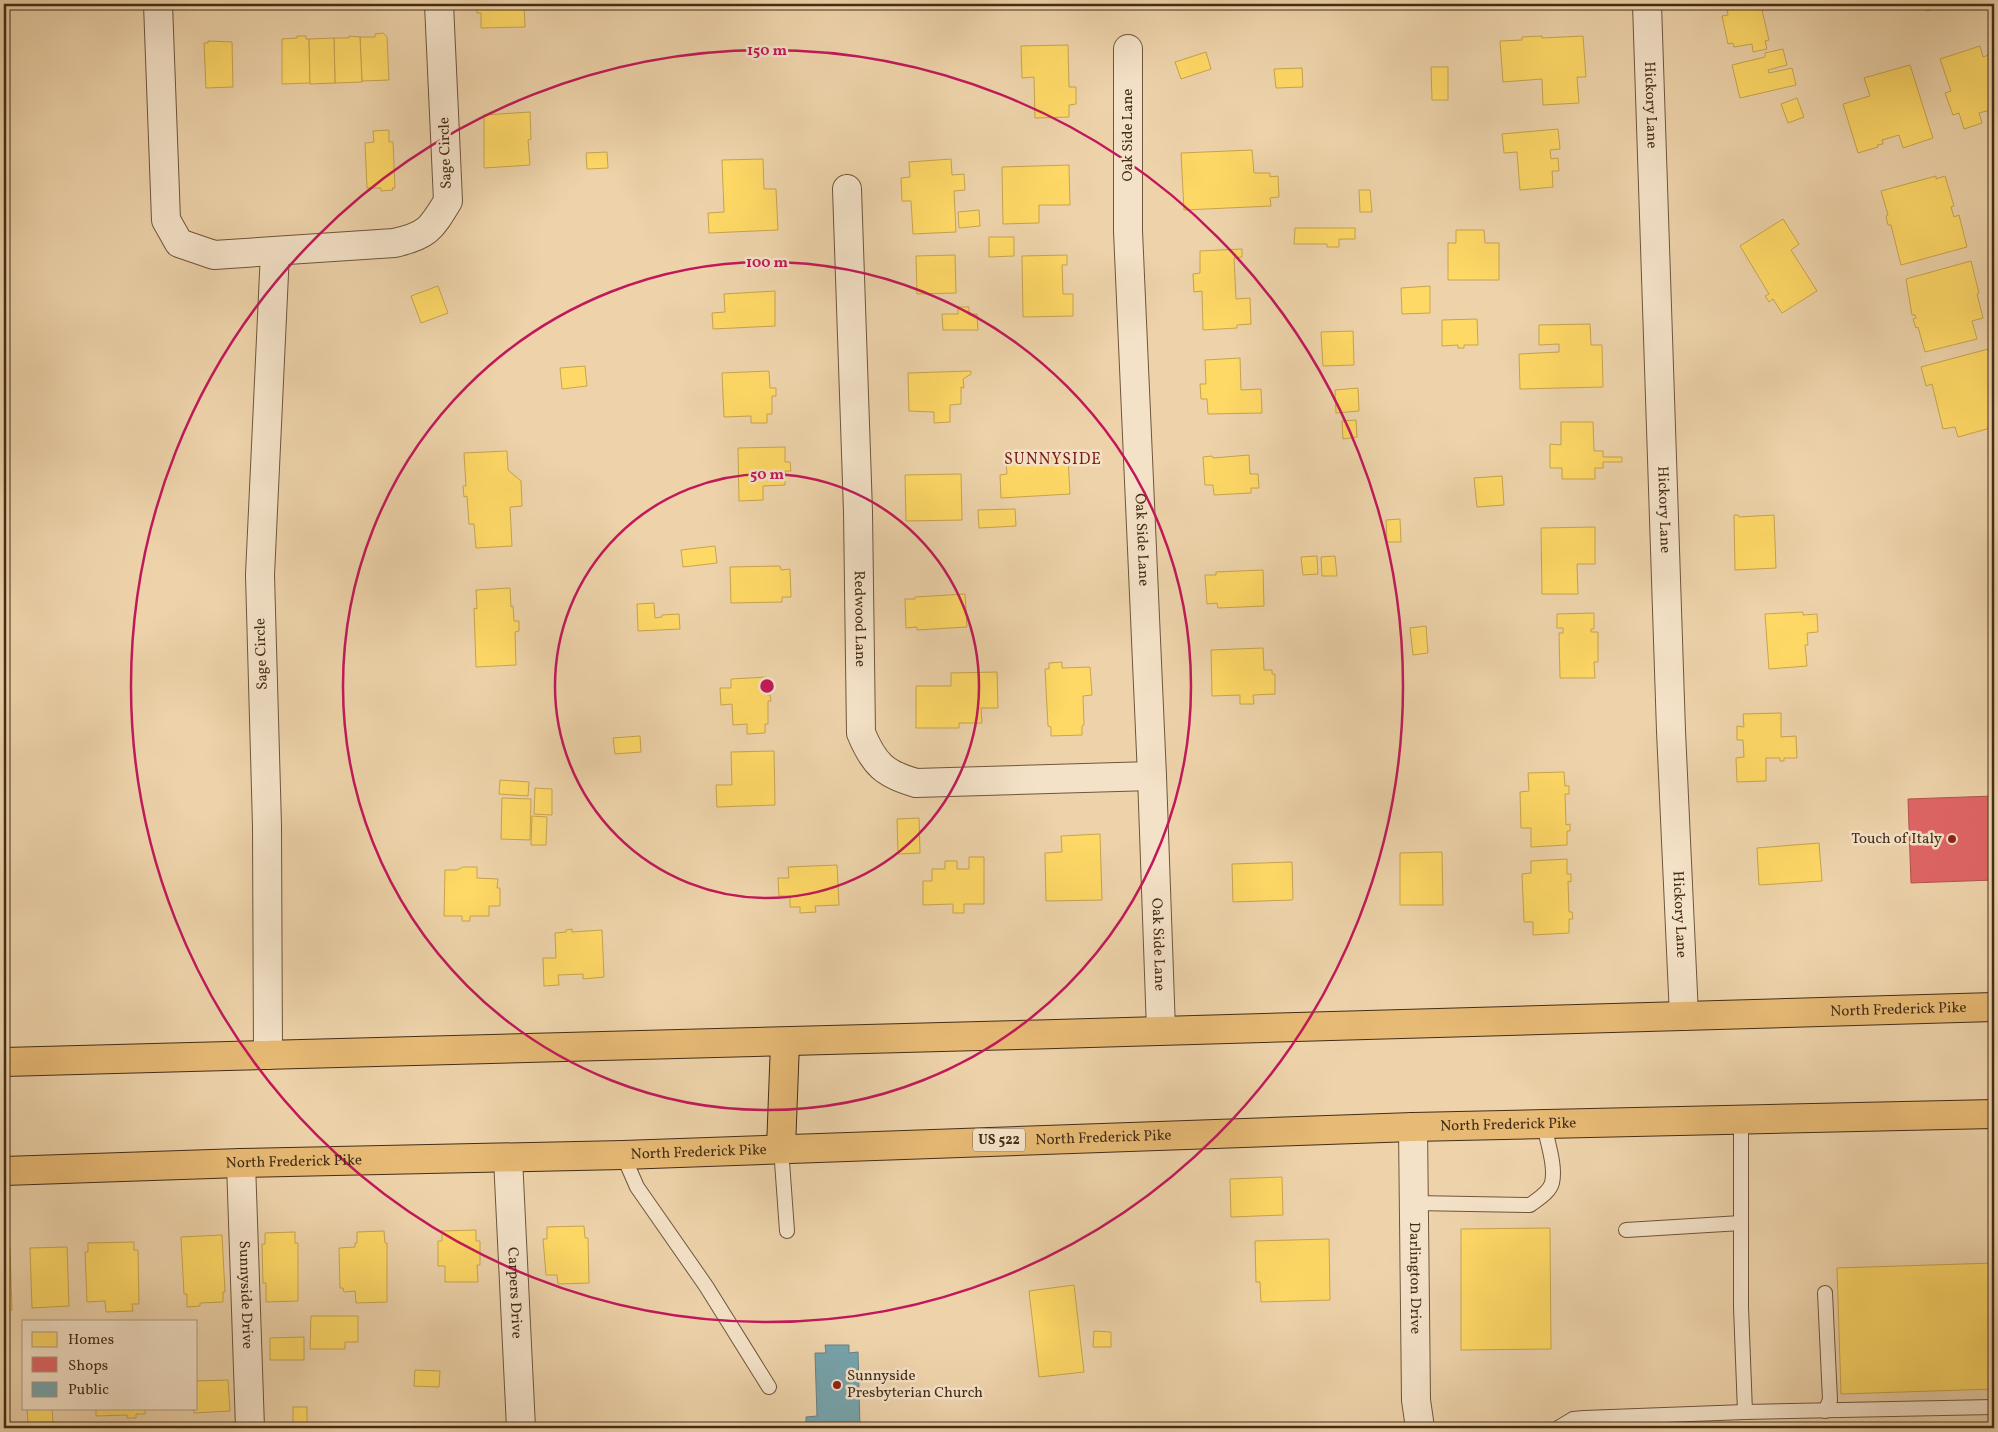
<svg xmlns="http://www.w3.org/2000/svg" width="1998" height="1432" font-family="Vollkorn,serif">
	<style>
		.homes { fill: #ffd966; stroke: #c7a54e }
		.shops { fill: #e06666; stroke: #b1554e }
		.public { fill: #76a5af; stroke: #678181 }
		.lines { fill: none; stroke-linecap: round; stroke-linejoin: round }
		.service-casing { stroke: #6e563c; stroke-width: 16 }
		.minor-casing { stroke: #6e563c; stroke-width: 30 }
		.primary-casing { stroke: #442d17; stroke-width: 30 }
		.service { stroke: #f4e2c8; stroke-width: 14 }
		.minor { stroke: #f4e2c8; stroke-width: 28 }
		.primary { stroke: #e7ba75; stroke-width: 28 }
		.ring { fill: none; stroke: #c2185b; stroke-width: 2.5 }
		.poi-dot { fill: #8f2418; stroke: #f4e2c8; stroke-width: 2 }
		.labels { text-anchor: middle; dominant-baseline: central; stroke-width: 5; stroke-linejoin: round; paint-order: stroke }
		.shield { fill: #f4e2c8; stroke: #79634c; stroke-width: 1 }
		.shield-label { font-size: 14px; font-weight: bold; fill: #442d17 }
		.street-label { font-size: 15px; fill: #442d17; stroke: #f4e2c8 }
		.poi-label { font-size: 15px; fill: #442d17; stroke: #f4e2c8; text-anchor: end }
		.neighbourhood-label { font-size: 16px; letter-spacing: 1px; fill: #7a1f14; stroke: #f4e2c8 }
		.centre { fill: #c2185b; stroke: #f4e2c8; stroke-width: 2.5 }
		.ring-label { font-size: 15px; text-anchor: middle; font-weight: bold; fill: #c2185b; stroke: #f4e2c8; stroke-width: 5; stroke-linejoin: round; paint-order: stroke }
	</style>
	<rect width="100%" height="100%" fill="#eed3aa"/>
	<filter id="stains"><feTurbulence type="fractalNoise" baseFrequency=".004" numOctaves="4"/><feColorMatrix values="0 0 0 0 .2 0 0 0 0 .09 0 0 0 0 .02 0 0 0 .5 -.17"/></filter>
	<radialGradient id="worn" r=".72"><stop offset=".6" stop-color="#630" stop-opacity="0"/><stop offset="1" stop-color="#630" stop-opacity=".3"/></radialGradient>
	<g class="homes">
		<path d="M479 4H524L525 27 481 28V13H477V5H479Z"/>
		<path d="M1726 4H1770L1771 8 1762 10 1769 40 1765 41 1767 49 1753 52 1752 44 1734 47 1733 43 1728 44 1722 16 1728 15Z"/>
		<path d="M1925 4H1948L1927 11Z"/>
		<path d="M383 33 387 37 389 80 362 81 360 37H375V34Z"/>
		<path d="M297 36H306V39H309L310 83 282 84V39L297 38Z"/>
		<path d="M349 36 360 37 362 82 335 83 334 38H349Z"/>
		<path d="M1542 36V38L1583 36 1586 77H1577L1579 103 1543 105 1542 79 1503 82 1500 41 1522 40V37Z"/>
		<path d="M334 38 335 83 310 84 309 39Z"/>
		<path d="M208 41 232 42 233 87 206 88 204 43H208Z"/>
		<path d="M1068 45 1069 87H1076V104L1069 105V117L1035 118 1034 77 1022 78 1021 46Z"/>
		<path d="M1980 46 1983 57 1994 53V109L1979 113 1982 123 1964 129 1959 113 1953 115 1945 93 1951 91 1940 59Z"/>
		<path d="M1783 49 1787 65 1768 70 1769 73 1792 68 1796 85 1740 98 1732 65 1765 57V53Z"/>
		<path d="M1206 52 1211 69 1181 79 1175 62Z"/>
		<path d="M1910 65 1933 138 1903 148 1899 135 1882 140 1883 144 1877 145 1878 147 1858 153 1843 104 1870 96 1864 78Z"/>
		<path d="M1431 67H1448V100H1432Z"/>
		<path d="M1302 68 1303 87 1276 88 1274 69Z"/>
		<path d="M1797 98 1804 117 1788 123 1781 104Z"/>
		<path d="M530 112 531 139 528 140 530 165 484 168V115Z"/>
		<path d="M1558 129 1560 149 1550 150 1551 159 1558 158 1559 171H1552L1553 187 1520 190 1517 152 1504 153 1502 134Z"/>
		<path d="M389 130V142H393L395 188H392L393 190 381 191V188H367L365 143 374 142 373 131Z"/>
		<path d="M1252 150 1254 173H1270V177L1278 176 1279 197 1270 198 1271 206 1184 210 1181 153Z"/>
		<path d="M607 152 608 168 587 169 586 153Z"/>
		<path d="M763 159 764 189H776L778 230 709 233 708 213 724 212 722 160Z"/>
		<path d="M951 159 952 175 964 174 965 190 954 191 956 232 913 234 911 201H902L901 178 910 177 909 162Z"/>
		<path d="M1069 165 1070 205H1039V223L1003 224 1002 167Z"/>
		<path d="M1936 176V179L1945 176 1954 206 1951 207 1954 217 1959 215 1967 247 1901 265 1891 225H1888L1886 216 1888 215 1881 191Z"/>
		<path d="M1359 190H1370L1372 212H1360Z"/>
		<path d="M979 210 980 226 959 228 958 212Z"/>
		<path d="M1783 219 1799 244 1791 250 1817 291 1782 313 1773 299 1769 302 1765 296 1769 294 1740 246Z"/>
		<path d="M1295 228H1355V239H1339V247H1327V244H1294Z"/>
		<path d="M1456 230H1484L1485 243H1499V280H1448V243H1456Z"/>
		<path d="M989 237H1014V256L989 257Z"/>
		<path d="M1242 249V257L1234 258 1236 299 1250 298 1251 324 1237 325V328L1203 330 1202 291 1194 292 1193 274 1200 273V251Z"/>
		<path d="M955 255 956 293 917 294 916 256Z"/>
		<path d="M1067 255V265H1062L1063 294H1073V316L1023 317 1022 256Z"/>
		<path d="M1971 261 1979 293 1977 294 1983 318 1972 321 1977 339 1925 352 1918 327 1916 328 1913 319 1916 318 1915 315H1912L1906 279Z"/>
		<path d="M438 286 448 313 421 323 411 296Z"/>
		<path d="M1430 286V313L1402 314 1401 288Z"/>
		<path d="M775 291V326L713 329 712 313 725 312 724 294Z"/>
		<path d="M958 307H969V315L977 314 978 330H943L942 314H958Z"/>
		<path d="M1477 319 1478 345H1464V348H1458V345L1442 346V320Z"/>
		<path d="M1590 324 1591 345H1602L1603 387 1520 389 1519 354 1559 352V344L1539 345V325Z"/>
		<path d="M1353 331 1354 365 1323 366 1321 332Z"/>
		<path d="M1988 349 1994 374V427L1958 437 1955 427 1943 429 1932 384 1926 386 1921 367Z"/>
		<path d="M1240 358 1241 390 1261 389 1262 413 1208 414 1207 399H1201L1200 384H1206L1205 360Z"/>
		<path d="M585 366 587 386 562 389 560 368Z"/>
		<path d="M769 371 770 388H776V396H772V414H767V423H751V416L724 417 722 373Z"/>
		<path d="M971 371V374L963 379 964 388 961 387V404L950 405V422L934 423V412L909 411 908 373Z"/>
		<path d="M1358 388 1359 411 1336 413 1335 390Z"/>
		<path d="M1356 420 1357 437 1343 439 1342 421Z"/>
		<path d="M1561 422H1593L1594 451H1603V457H1622V462H1603V468H1595V479H1562V468H1550V444L1561 445Z"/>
		<path d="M785 447V462H790L791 471H785V485L763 486V500L739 501 738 448Z"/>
		<path d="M507 451 508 470 521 481 522 506 510 507 512 546 476 548 474 524H469L467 496 464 497 463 486H466L464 453Z"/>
		<path d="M1249 455 1250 474H1258L1259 488H1251V493L1214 495 1213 485H1205L1203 457 1212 456 1213 458Z"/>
		<path d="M1068 457 1070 494 1001 498 1000 475 1007 474 1006 460Z"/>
		<path d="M961 474 962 520 906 521 905 475Z"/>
		<path d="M1502 476 1504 505 1477 507 1474 478Z"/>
		<path d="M1015 509 1016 526 979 528 978 510Z"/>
		<path d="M1734 515H1738L1739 517 1774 515 1776 568 1735 570Z"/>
		<path d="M1400 519 1401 542H1387L1386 520Z"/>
		<path d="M1595 527V564H1577L1578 594H1542L1541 528Z"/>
		<path d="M715 546 717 563 683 567 681 550Z"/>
		<path d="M1317 556 1318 574 1303 575 1301 557Z"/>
		<path d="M1335 556 1337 576H1322L1321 557Z"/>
		<path d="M780 566 781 570 790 569 791 597H782V602L731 603 730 567Z"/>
		<path d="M1263 570 1264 606 1218 608 1217 603 1207 604 1205 575H1216V572Z"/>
		<path d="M510 588 511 607 513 606 514 621H519V631L515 632 516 665 476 667 474 608 477 609 476 590Z"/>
		<path d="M965 594 967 627 917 630V627L906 628 905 599H915V597Z"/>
		<path d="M654 603 655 618 662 617V615L679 614 680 629 638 631 637 604Z"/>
		<path d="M1803 612V615L1817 614 1818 632 1807 633 1808 645H1805L1807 666 1769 669 1765 614Z"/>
		<path d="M1594 613V629H1591V632H1598V662H1594L1595 678H1560L1559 633H1563V628H1557V614Z"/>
		<path d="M1426 626 1428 653 1413 655 1410 628Z"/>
		<path d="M1263 648 1264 670H1272V674H1275V694L1253 695 1254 704H1240V695L1212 696 1211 650Z"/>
		<path d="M1062 662V668L1090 667 1092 695 1083 696 1084 725 1082 726V735L1051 736V727L1048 726 1045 669H1049V663Z"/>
		<path d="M997 672 998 708H981L982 723H959V728H916V686H951V673Z"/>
		<path d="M767 677V695H770L771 701H768V724H765V733L747 734V724L733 725 732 704 721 705 720 688H731V679Z"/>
		<path d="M1781 713V737L1796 736 1797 758H1784V761H1780V758H1766V781L1737 782 1736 758 1744 757 1743 740H1737V726L1744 727 1743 714Z"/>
		<path d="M640 736 641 752 615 754 613 738Z"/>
		<path d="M774 751 775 805 717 807 716 785H732L731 752Z"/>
		<path d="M1564 772 1565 786H1569V794H1565L1566 825 1570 824V831H1567V845L1531 847V828H1521L1520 792 1529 791 1528 773Z"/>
		<path d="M500 780 529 782 528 796 499 794Z"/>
		<path d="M535 788 552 789V815L534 814Z"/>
		<path d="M502 798 531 799 530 840 501 839Z"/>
		<path d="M532 816 547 817 546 845H531Z"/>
		<path d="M919 818 920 853 898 854 897 819Z"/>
		<path d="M1100 834 1102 900 1046 901 1045 853 1062 852 1061 836Z"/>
		<path d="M1819 843 1822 881 1759 885 1757 848Z"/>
		<path d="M1442 852 1443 905H1400V853Z"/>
		<path d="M969 857H984V904H964V913H953V904L923 905V881H932V869H945V861H957V869H969Z"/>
		<path d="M1567 859V874H1571V882L1568 881 1569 912H1572L1573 919H1569V933L1533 935V922H1524L1522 874 1531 873V861Z"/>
		<path d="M1292 862 1293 898 1292 900 1233 902 1232 864Z"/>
		<path d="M837 865 839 905 815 906 816 912 800 913V907H790V896H779L778 878H789L788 867Z"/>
		<path d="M463 867H477V878L498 879 497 888H500V906H489V916H470V921H462V916H444L445 870H457Z"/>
		<path d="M572 929V932L602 930 604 977 583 979V974L558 975 559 985 544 986 543 958H556L555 933 566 932V930Z"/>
		<path d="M1282 1177 1283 1215 1231 1217 1230 1179Z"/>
		<path d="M584 1226 585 1238H588L589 1283 558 1284 557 1275H546L543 1239H547V1227Z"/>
		<path d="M1550 1228 1551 1349 1461 1350V1229Z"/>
		<path d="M476 1230V1241H480V1265H477L478 1282H445V1266H438V1241H442V1231Z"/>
		<path d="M384 1231 385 1243H387V1302L356 1303 355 1291 344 1292 343 1288H340L339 1248 355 1247V1243H357V1232Z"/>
		<path d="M295 1232V1243H298V1301L266 1302V1283H263L262 1244H265V1233Z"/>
		<path d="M222 1235 225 1292H223V1302L200 1303V1306L187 1307V1294H184L181 1237Z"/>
		<path d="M1329 1239 1330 1300 1261 1302 1260 1282H1256L1255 1241Z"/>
		<path d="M134 1242V1250H138L139 1304H132L133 1311 106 1312 105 1301 87 1302 85 1252H88V1243Z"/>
		<path d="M67 1247 69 1306 32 1308 30 1248Z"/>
		<path d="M4 1249H10L12 1310H4Z"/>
		<path d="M1994 1263V1389L1841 1394 1837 1268Z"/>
		<path d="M1074 1285 1084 1372 1039 1377 1029 1291Z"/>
		<path d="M311 1316H358V1342H345V1349H310Z"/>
		<path d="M1094 1331 1111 1332V1347H1093Z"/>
		<path d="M304 1337V1360H270V1338Z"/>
		<path d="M415 1370 440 1371 439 1387 414 1386Z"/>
		<path d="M228 1380 230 1411 194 1413 193 1408H196V1381Z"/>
		<rect x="293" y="1407" width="14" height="19"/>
		<path d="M27 1408H52L53 1422 28 1423Z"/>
		<path d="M96 1408H145V1414H136V1418H127V1415L96 1416Z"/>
	</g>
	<path class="shops" d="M1994 796V880L1911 883 1908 799Z"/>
	<path class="public" d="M825 1345H849V1353L858 1352 860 1428H806V1417L817 1416 815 1353H826Z"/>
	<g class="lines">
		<g class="service-casing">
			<g id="service">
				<path d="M1741 1120V1307L1745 1412"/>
				<path d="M781 1148 787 1231"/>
				<path d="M623 1155 637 1187 706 1286 769 1387"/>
				<path d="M1414 1203 1530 1205C1538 1199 1549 1193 1552 1183 1556 1165 1547 1142 1544 1124"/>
				<path d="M1626 1230 1741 1223"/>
				<path d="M1825 1411 1830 1400 1825 1293"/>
				<path d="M1558 1428 1573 1419 1584 1418 1745 1412 1994 1407"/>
			</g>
		</g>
		<g class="minor-casing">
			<g id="minor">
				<path d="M158 4 166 220 179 243 214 255 394 243C427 236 431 229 448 201L439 4"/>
				<path id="s1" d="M1647 4 1671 731 1684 1016"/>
				<path id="s2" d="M1128 49V231L1152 776 1161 1030"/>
				<path id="s3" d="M847 189 858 512 861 733C874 764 884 774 916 783L1152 776"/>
				<path d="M268 1055 267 826 260 575 275 252"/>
				<path id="s4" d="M1413 1127 1416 1400 1420 1428"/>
				<path id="s5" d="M508 1158 521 1428"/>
				<path id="s6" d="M241 1163 250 1428"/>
			</g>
		</g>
		<g class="primary-casing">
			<g id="primary">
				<path id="s7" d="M4 1062C667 1046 1331 1026 1994 1007"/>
				<path d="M781 1148 785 1043"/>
				<path id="s8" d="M4 1171 241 1163 623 1155 1413 1127 1994 1114"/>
			</g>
		</g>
		<use href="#service" class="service"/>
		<use href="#minor" class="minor"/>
		<use href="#primary" class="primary"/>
	</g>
	<g class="ring">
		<circle cx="767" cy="686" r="212"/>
		<circle cx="767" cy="686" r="424"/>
		<circle cx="767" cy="686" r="636"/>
	</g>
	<g class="poi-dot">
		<circle cx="1952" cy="839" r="5"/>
		<circle cx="837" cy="1385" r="5"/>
	</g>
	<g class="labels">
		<rect class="shield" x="973" y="1128.5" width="52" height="23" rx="4"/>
		<g class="shield-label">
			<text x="999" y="1140">US 522</text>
		</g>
		<g class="street-label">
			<text stroke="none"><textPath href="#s1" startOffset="101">Hickory Lane</textPath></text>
			<text transform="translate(1128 135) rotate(-90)">Oak Side Lane</text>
			<text transform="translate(446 153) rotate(-92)">Sage Circle</text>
			<text stroke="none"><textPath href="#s1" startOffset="506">Hickory Lane</textPath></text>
			<text stroke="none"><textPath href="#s2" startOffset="491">Oak Side Lane</textPath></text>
			<text stroke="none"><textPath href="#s3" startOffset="430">Redwood Lane</textPath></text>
			<text transform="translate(262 654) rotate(-92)">Sage Circle</text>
			<text stroke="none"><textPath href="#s1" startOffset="911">Hickory Lane</textPath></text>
			<text stroke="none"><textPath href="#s2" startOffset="896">Oak Side Lane</textPath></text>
			<text stroke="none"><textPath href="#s7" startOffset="1895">North Frederick Pike</textPath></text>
			<text stroke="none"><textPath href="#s8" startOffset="1505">North Frederick Pike</textPath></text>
			<text stroke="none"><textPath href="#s8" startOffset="1100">North Frederick Pike</textPath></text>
			<text stroke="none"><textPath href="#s8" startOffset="695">North Frederick Pike</textPath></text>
			<text stroke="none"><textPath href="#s8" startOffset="290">North Frederick Pike</textPath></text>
			<text stroke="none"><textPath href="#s4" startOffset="151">Darlington Drive</textPath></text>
			<text stroke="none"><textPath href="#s5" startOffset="135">Carpers Drive</textPath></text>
			<text stroke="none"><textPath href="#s6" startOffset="132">Sunnyside Drive</textPath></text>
		</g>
		<g class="poi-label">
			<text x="1942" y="839">Touch of Italy</text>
			<text x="847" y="1376" text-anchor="start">Sunnyside<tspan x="847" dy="17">Presbyterian Church</tspan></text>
		</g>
		<g class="neighbourhood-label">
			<text x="1053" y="460">SUNNYSIDE</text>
		</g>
	</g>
	<circle cx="767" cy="686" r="8" class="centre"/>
	<g class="ring-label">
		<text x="767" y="55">150 m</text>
		<text x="767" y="267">100 m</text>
		<text x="767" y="479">50 m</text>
	</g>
	<rect width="1998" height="1432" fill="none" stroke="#eed3aa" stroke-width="20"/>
	<rect x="5" y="5" width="1988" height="1422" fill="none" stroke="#442d17" stroke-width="2.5"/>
	<rect x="10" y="10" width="1978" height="1412" fill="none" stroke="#442d17"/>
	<rect x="22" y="1320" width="175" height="90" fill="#f4e2c8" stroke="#ae9a81"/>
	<rect x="32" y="1332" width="25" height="15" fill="#ffd966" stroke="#ae9a81"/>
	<text x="68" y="1344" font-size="15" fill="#442d17">Homes</text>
	<rect x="32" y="1357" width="25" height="15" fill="#e06666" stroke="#ae9a81"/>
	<text x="68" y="1370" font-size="15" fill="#442d17">Shops</text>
	<rect x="32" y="1382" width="25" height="15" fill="#76a5af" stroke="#ae9a81"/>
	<text x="68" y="1394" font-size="15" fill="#442d17">Public</text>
	<rect width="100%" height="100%" filter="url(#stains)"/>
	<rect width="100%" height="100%" fill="url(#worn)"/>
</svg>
